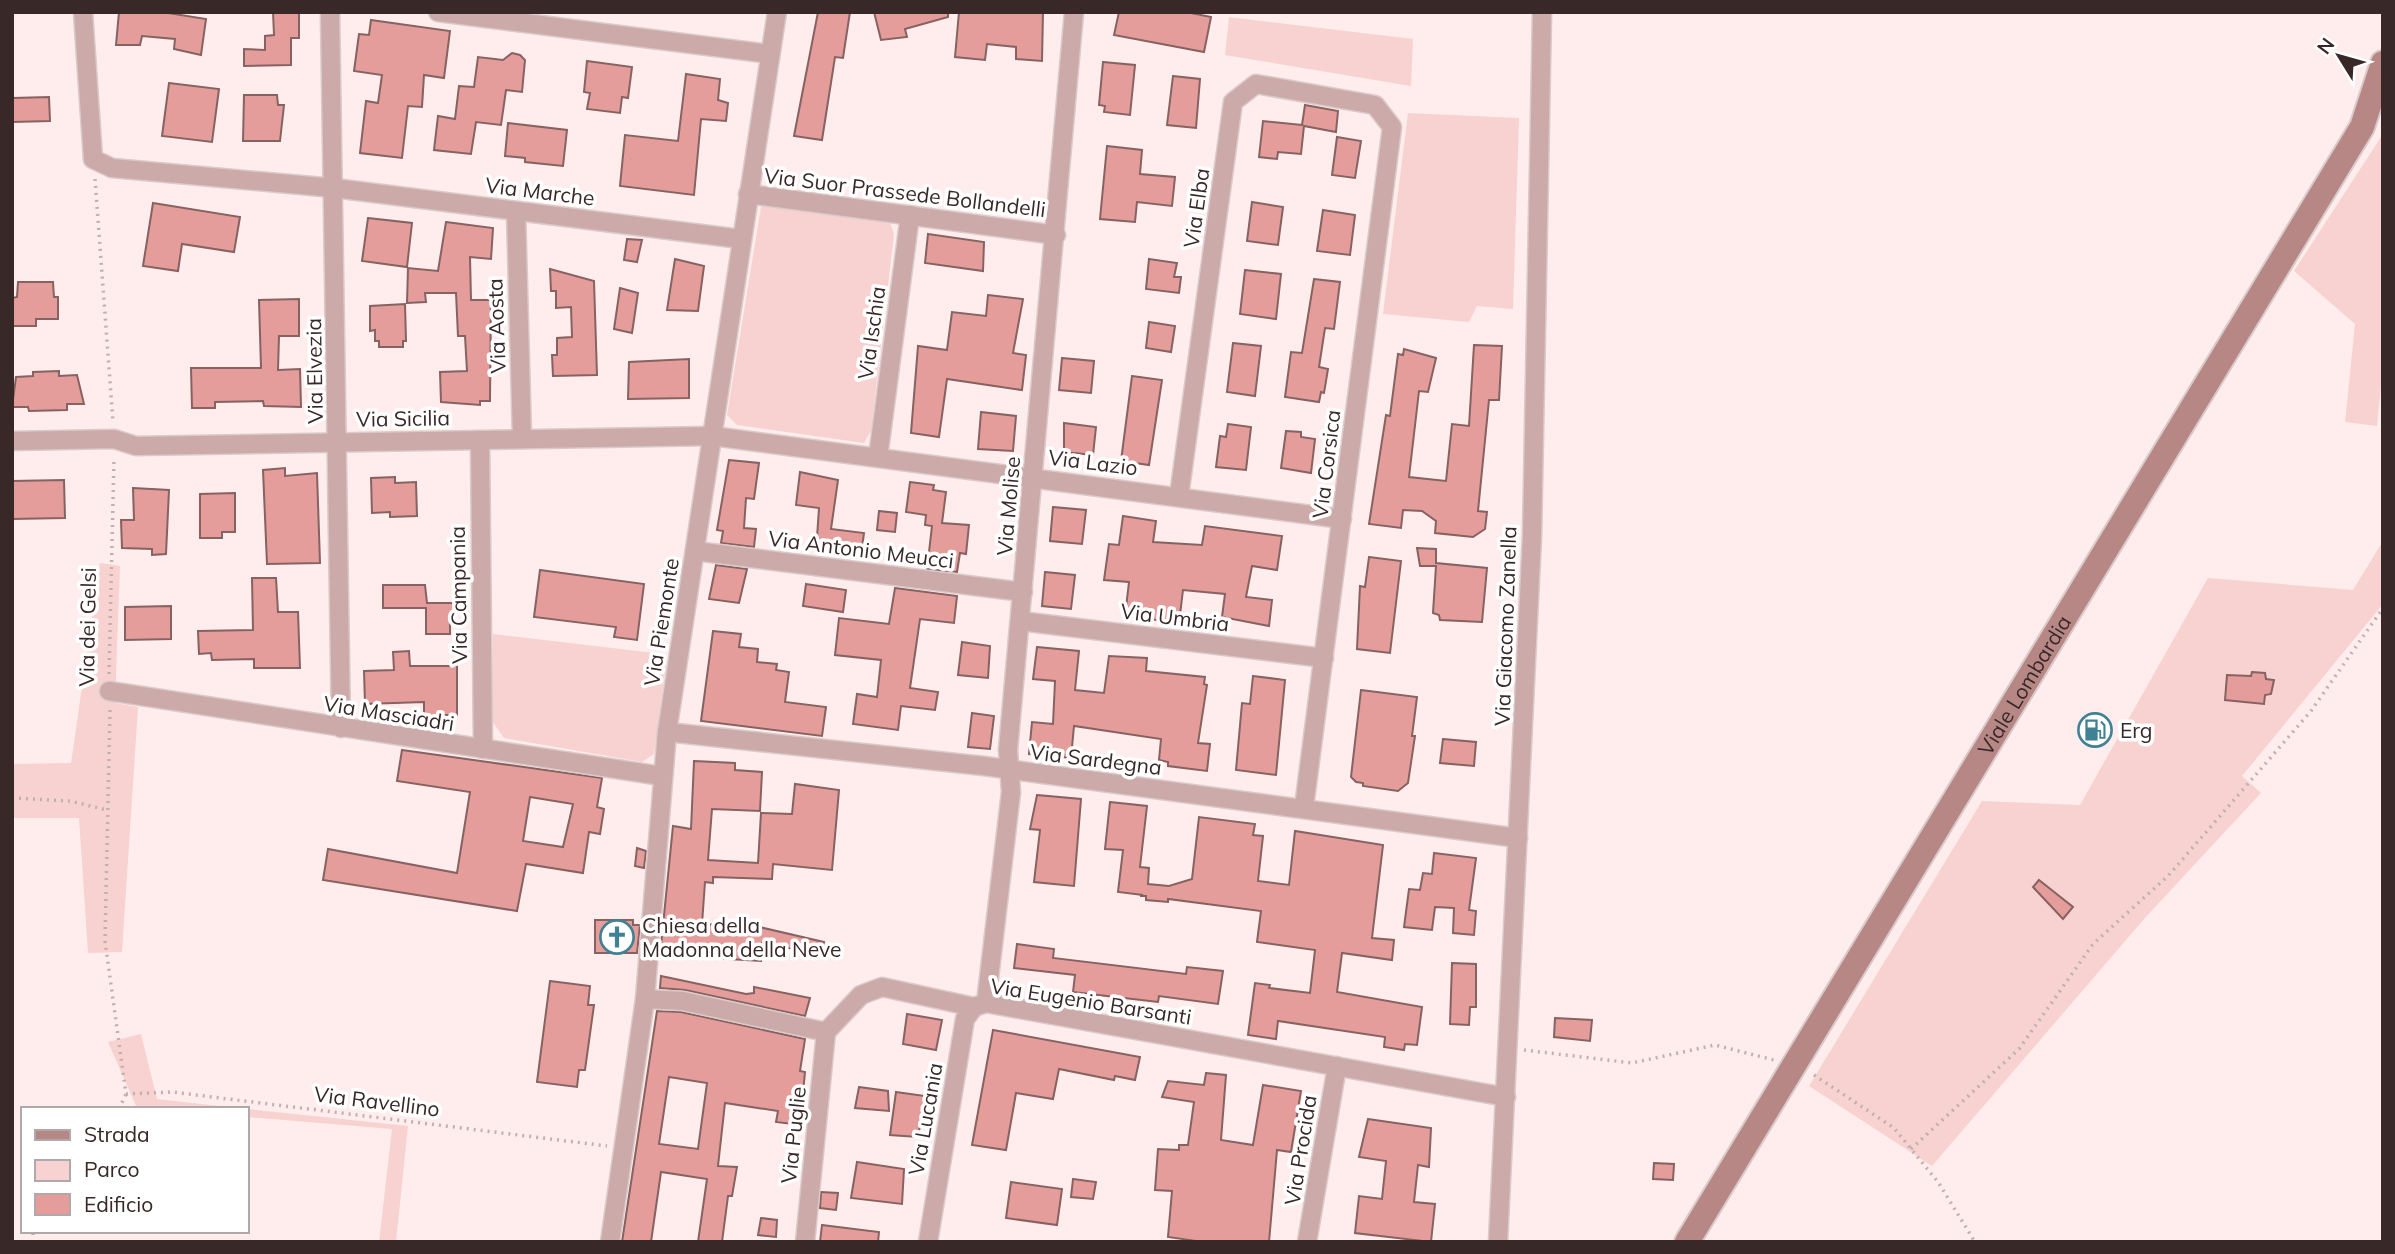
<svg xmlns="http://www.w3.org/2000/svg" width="2395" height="1254" font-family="Mulish,sans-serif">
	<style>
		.green { fill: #f7d2d0 }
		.building { fill: #e59d9c; stroke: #866261; stroke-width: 2; fill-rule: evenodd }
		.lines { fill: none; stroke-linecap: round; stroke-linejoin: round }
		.street-casing { stroke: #dacac9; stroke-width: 21 }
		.secondary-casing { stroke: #dacac9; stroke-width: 28 }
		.path { stroke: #c0b0af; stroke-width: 3.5; stroke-dasharray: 2 5; stroke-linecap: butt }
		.street { stroke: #cbaaa9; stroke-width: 18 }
		.secondary { stroke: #b68785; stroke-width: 24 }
		.labels { text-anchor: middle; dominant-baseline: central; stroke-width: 7; stroke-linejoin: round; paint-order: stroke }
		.street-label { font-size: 21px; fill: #382828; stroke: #fff }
		.poi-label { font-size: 21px; fill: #382828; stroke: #fff; text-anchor: start }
	</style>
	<rect width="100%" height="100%" fill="#feedec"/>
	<g class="green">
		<path d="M1229 17 1413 39 1411 86 1225 55Z"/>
		<path d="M1408 113 1519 118 1513 309 1477 306 1469 322 1383 314Z"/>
		<path d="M2383 134V366L2377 426 2345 422 2355 324 2294 271Z"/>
		<path d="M768 205 889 220 894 234 871 431 864 443 737 425 727 415 761 207Z"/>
		<path d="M2383 541V604L2242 776 2261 793 2144 919 1932 1166 1809 1086 1982 801 2080 805 2208 578 2353 590Z"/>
		<path d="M100 563 120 566 115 703 138 707 122 952 88 953 79 818H12V764L71 763Z"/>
		<path d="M493 634 663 654 667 657 654 754 642 762 504 738 492 721Z"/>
		<path d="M141 1034 157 1099 245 1109 137 1108 108 1042Z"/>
		<path d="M247 1109 408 1126 396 1242H379L392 1129 247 1117Z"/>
	</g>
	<g class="building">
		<path d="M119 12H162L206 19 201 55 174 49 175 39 142 36 140 45H116Z"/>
		<path d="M273 12H299V38H291V65L244 66V49L265 50V36L274 35Z"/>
		<path d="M818 12H850L843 58 835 57 822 140 794 136Z"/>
		<path d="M874 12H948V17L905 29 907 37 881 40Z"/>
		<path d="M959 12H1043L1042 61 1016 59V47L987 44 985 60 955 57Z"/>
		<path d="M1119 12H1186L1211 17 1204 52 1114 35Z"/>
		<path d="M371 20 450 31 444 78 424 75 422 107 408 106 402 158 360 153 366 101 378 103 382 75 354 71 359 34 369 35Z"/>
		<path d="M512 53 520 55 525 60 522 92 506 90 501 125 476 122 471 154 434 150 438 116 455 119 459 86 474 87 478 57 503 60Z"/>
		<path d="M587 61 632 67 628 98 622 97 620 113 587 109 590 93 584 92Z"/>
		<path d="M1103 62 1135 65 1130 115 1104 112 1105 106 1099 105Z"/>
		<path d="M686 74 720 79 718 100 728 103 726 121 701 119 694 195 620 186 625 135 678 141Z"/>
		<path d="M1173 76 1200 79 1196 128 1167 125Z"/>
		<path d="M169 83 219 89 212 142 162 136Z"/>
		<path d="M244 95H277L278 105H284L280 141H243Z"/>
		<path d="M49 97 50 121 13 122V98Z"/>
		<path d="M1305 105 1338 111 1336 132 1304 126 1301 154 1278 152 1277 159 1259 157 1263 121 1302 125Z"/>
		<path d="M508 123 567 130 563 166 525 162V158L505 156Z"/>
		<path d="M1337 137 1361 141 1355 178 1332 175Z"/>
		<path d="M1107 146 1142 150 1140 174 1175 177 1172 206 1137 202 1135 222 1100 219Z"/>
		<path d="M1252 202 1283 207 1278 245 1247 241Z"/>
		<path d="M153 203 240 217 234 252 182 244 178 271 143 266Z"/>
		<path d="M1323 210 1355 215 1350 255 1317 251Z"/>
		<path d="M368 218 412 223 407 267 362 261Z"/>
		<path d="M446 222 493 228 491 259 470 257 471 300H491L490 401H480V405L441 402 440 372 467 371 465 336H458L456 293H425L426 302 407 303 408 268 438 271Z"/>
		<path d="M928 234 984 242 983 271 925 263Z"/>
		<path d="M627 239 642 240 637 262 624 260Z"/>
		<path d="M675 259 704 266 698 311 667 310Z"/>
		<path d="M1149 259 1177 263 1174 277H1181L1179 293 1146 289Z"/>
		<path d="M550 269 594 281 597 375 553 376 552 355H557V338L572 337 571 307 556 308V291H551Z"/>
		<path d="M1245 270 1281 274 1276 319 1240 314Z"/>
		<path d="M1314 279 1340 282 1334 329 1325 328 1319 367 1328 369 1324 393 1321 392 1319 402 1285 397 1291 352 1302 353Z"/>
		<path d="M18 282H53L54 297H58V319H36V326H12V298L17 297Z"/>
		<path d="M620 288 638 293 632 333 614 329Z"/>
		<path d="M988 295 1023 299 1013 353 1026 355 1022 390 947 379 939 437 911 433 918 346 947 350 952 312 986 316Z"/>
		<path d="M299 299V336H279L278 370 300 369 301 407 264 406 263 401 215 402V408H192L191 368H261L259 300Z"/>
		<path d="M405 304 406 341H403V347H379V341H375V330L370 331V306Z"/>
		<path d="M1149 322 1175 326 1171 352 1146 348Z"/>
		<path d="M1233 343 1261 346 1255 396 1227 392Z"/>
		<path d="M1474 345 1502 346 1499 400H1489L1478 511 1487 512 1485 529 1473 537 1435 533 1436 521 1422 511 1403 510 1401 528 1369 524 1386 415 1390 416 1398 354 1403 355 1404 349 1436 358 1428 392 1419 391 1409 477 1446 481 1452 424 1469 426Z"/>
		<path d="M1062 358 1094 361 1091 393 1059 390Z"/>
		<path d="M689 359V398L628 399 629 362Z"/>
		<path d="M59 371V376L77 375 84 404H67V410L29 411 28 407H12L16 377 33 376V372Z"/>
		<path d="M1132 376 1162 380 1149 465 1121 461Z"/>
		<path d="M981 412 1016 416 1013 451 978 449Z"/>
		<path d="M1064 423 1096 427 1093 455 1064 452Z"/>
		<path d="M1228 424 1251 427 1246 470 1216 467 1220 436 1226 437Z"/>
		<path d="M1286 431 1301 432V437L1315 439 1311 473 1281 468Z"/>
		<path d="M729 460 759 463 754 499 746 498 744 528 756 529 754 547 721 543 723 531 717 530Z"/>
		<path d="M285 468V476L317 473 320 563 267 564 263 470Z"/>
		<path d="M800 472 838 480 831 529 864 533 861 555 816 552 819 508 796 505Z"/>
		<path d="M395 477V483L416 482 417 516 390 517V512L372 513 371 478Z"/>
		<path d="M64 480 65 518 12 519V481Z"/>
		<path d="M910 482 934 485 933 490 946 492 942 523 969 525 966 554 960 553 957 572 927 569 932 526 925 525 926 515 906 512Z"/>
		<path d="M133 488 169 490 166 554 152 555V549L122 548 121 520H134Z"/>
		<path d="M235 493V532H222V538H200V494Z"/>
		<path d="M1053 507 1086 510 1082 544 1050 541Z"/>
		<path d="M879 511 897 513 895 532 877 530Z"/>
		<path d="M1123 516 1156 521 1153 542 1202 545 1205 526 1282 536 1277 570 1252 566 1246 597 1272 600 1269 626 1222 617 1225 594 1183 590 1179 623 1125 616 1129 582 1104 580 1109 544 1119 545Z"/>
		<path d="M1417 548 1436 549V563L1487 568 1482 622 1440 620 1439 615 1433 613 1436 566H1420Z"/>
		<path d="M1369 557 1401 561 1390 653 1357 649 1360 586 1365 587Z"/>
		<path d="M716 565 747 569 739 603 709 599Z"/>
		<path d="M540 570 644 584 637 640 614 637 616 627 534 617Z"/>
		<path d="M1045 572 1075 575 1071 609 1042 606Z"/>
		<path d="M252 578H276L278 612H298L300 668H254V659L212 660 211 653 199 654 198 631 253 630Z"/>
		<path d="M806 584 846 590 843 612 803 606Z"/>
		<path d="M383 585H425L427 603H455V622H450V634H426V608H383Z"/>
		<path d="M895 588 957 596 954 623 920 619 910 688 938 692 935 710 901 706 898 730 853 724 857 694 877 697 881 660 835 655 839 618 889 624Z"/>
		<path d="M171 606V639L125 640V607Z"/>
		<path d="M713 631 741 634 739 647 758 649 757 662 777 664 776 670 789 672 785 702 826 707 822 736 701 721Z"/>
		<path d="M962 642 990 646 988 678 958 675Z"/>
		<path d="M1037 647 1079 651 1075 690 1104 693 1109 656 1147 658 1146 671 1205 677 1204 684 1207 685 1198 743 1210 744 1207 771 1168 766V762L1159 760 1161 739 1074 726 1071 758 1029 754 1032 722 1053 724 1055 681 1033 679Z"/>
		<path d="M409 651 410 666H457V715H424V702L365 704 364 671 394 670 393 652Z"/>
		<path d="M2252 672 2265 673 2266 679 2274 680 2271 694 2265 695 2264 704 2225 700 2227 675 2251 676Z"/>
		<path d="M1253 676 1285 680 1276 775 1236 770 1242 703 1250 704Z"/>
		<path d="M1361 690 1417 697 1412 736H1415L1408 783 1398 791 1363 786V783L1356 782 1351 777Z"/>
		<path d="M972 713 994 716 990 749 968 747Z"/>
		<path d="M1443 739 1476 742 1474 766 1440 763Z"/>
		<path d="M402 750 602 778 597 807 604 809 600 834 589 832 583 873 526 864 517 911 323 880 328 849 457 873 470 792 397 781ZM530 797 573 804 563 847 523 841Z"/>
		<path d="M694 761 735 763V770L762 772 760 811 712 809 708 860 758 863 761 813 792 814 795 784 839 790 832 870 773 864 772 879 713 877V883L705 882 702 924 755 926 824 942 821 954 762 943 761 961 660 955 673 826 691 829Z"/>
		<path d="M1037 795 1081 799 1074 886 1034 882 1040 830 1030 829Z"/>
		<path d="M1110 802 1147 806 1140 867 1149 868 1148 884 1169 886 1192 879 1199 817 1255 824 1253 835 1263 836 1258 881 1289 885 1295 831 1383 845 1372 938 1394 940 1392 960 1342 953 1337 992 1422 1007 1417 1045 1405 1044 1404 1050 1384 1047 1385 1037 1278 1021 1276 1039 1248 1035 1255 983 1270 985 1269 988 1310 993 1315 950 1257 942 1261 911 1168 899V902L1146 900V896H1140L1143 895 1118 892 1123 850 1105 849Z"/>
		<path d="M637 848 646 851 644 868 635 866Z"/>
		<path d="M1434 853 1476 858 1469 910 1476 911 1474 935 1453 933 1454 908 1435 907 1432 930 1404 927 1409 889 1420 890 1423 873 1432 874Z"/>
		<path d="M2039 880 2073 907 2063 919 2033 887Z"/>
		<path d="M595 920H633V925H640L637 953H595Z"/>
		<path d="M1017 944 1054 949 1053 958 1186 974 1187 967 1223 971 1218 1004 1159 996 1158 1002 1073 992 1075 975 1014 968Z"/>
		<path d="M1452 963 1476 964V1007H1470L1469 1025 1450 1024Z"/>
		<path d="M661 976 746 994 754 993V987L810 998 805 1016 685 990 660 988Z"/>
		<path d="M550 981 590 986 588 1005H594L585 1070H579L577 1087 537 1082Z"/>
		<path d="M657 1011 681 1012 805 1039 800 1071 805 1072 800 1125 776 1122 778 1111 725 1103 718 1166 737 1167 732 1196H728L722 1242H698L707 1179 661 1172 651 1242H622ZM669 1077 707 1083 698 1149 659 1144Z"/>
		<path d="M907 1014 942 1020 936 1050 903 1044Z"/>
		<path d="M1555 1018 1592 1020 1590 1041 1554 1037Z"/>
		<path d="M993 1030 1140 1057 1135 1080 1115 1076 1114 1080 1059 1069 1053 1099 1016 1093 1006 1150 972 1145Z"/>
		<path d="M1206 1073 1226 1075 1221 1140 1253 1145 1263 1085 1301 1091 1291 1152 1277 1150 1269 1242H1203L1168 1237 1172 1191 1155 1190 1158 1149 1179 1150V1145H1188L1194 1102 1162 1097 1168 1081 1204 1085Z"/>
		<path d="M859 1087 888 1091 889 1111 855 1108Z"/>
		<path d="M896 1092 925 1096 918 1137 890 1135Z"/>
		<path d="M1368 1119 1431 1128 1429 1167 1418 1165 1414 1202 1435 1204 1431 1242 1355 1233 1359 1196 1382 1199 1386 1161 1359 1157Z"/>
		<path d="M857 1162 904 1169 902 1204 851 1198Z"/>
		<path d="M1654 1163 1674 1164 1673 1180 1653 1179Z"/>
		<path d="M1073 1179 1096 1182 1093 1199 1071 1197Z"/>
		<path d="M1011 1182 1062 1189 1057 1225 1006 1218Z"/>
		<path d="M821 1192 838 1193 836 1210 820 1208Z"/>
		<path d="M761 1218 777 1220 776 1237 758 1235Z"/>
		<path d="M822 1225 879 1232 878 1242H820Z"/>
	</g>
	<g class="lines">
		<g class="street-casing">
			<g id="street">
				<path d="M83 12 93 159 112 168 334 188 741 239"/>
				<path d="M330 12 341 728"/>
				<path d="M438 12 770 54"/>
				<path d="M748 194 1056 235"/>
				<path d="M516 211 522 439"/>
				<path d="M480 440 483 749"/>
				<path d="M12 441 114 439 136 446 712 436 1342 519"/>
				<path d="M878 457 910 215"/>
				<path d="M1179 496 1233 102 1256 84 1375 105 1392 127 1304 807"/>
				<path d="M695 551 1023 592"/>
				<path d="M1020 621 1324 658"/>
				<path d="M109 691 662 776"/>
				<path d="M667 732 984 766 1518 838"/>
				<path d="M645 999 683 1001 826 1032"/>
				<path d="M986 1003 1011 792 1008 750 1074 12"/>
				<path d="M826 1032 861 995 882 987 974 1007 986 1003 1506 1097"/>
				<path d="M610 1242 645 999 667 732 777 12"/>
				<path d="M805 1242 826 1032"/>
				<path d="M928 1242 965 1019 974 1007"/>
				<path d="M1307 1242 1337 1066"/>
				<path d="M1498 1242 1532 536 1542 12"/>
			</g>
		</g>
		<g class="secondary-casing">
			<g id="secondary">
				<path id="s1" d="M1687 1242 2362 127 2383 63"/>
			</g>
		</g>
		<g class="path">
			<path d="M95 179 113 422"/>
			<path d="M109 674 114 458"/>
			<path d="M110 710 105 941 126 1094"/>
			<path d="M12 798 70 801 107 810"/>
			<path d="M1524 1050 1632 1063 1715 1045 1774 1060"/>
			<path d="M1814 1075 1894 1128 1938 1182 1975 1242"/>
			<path d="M126 1094 172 1092 607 1146"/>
			<path d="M119 1109 126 1094"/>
			<path d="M1911 1149 2019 1049 2093 944 2168 876 2311 711 2383 608"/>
			<path d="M33 1242V1231"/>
		</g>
		<use href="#street" class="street"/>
		<use href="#secondary" class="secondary"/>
	</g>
	<defs>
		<g id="fuel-ring" transform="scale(1.75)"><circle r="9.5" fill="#fff" stroke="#408194" stroke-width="1.5"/><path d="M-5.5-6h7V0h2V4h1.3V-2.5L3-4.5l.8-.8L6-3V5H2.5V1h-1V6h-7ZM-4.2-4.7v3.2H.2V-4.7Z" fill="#408194"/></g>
		<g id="church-ring" transform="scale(1.75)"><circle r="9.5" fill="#fff" stroke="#408194" stroke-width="1.5"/><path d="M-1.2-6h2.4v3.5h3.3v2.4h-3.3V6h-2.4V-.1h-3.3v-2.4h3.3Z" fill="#408194"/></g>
	</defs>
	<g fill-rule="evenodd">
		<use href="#fuel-ring" x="2095" y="730"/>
		<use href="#church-ring" x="617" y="937"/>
	</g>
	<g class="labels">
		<g class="street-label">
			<text transform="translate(540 191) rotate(7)">Via Marche</text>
			<text transform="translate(905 192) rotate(7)">Via Suor Prassede Bollandelli</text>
			<text transform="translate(1196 208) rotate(-82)">Via Elba</text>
			<text transform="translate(496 326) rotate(-92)">Via Aosta</text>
			<text transform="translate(871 333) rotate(-82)">Via Ischia</text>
			<text transform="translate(314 371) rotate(-91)">Via Elvezia</text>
			<text transform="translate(403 418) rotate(-1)">Via Sicilia</text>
			<text transform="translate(1093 462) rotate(7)">Via Lazio</text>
			<text transform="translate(1326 464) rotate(-83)">Via Corsica</text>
			<text transform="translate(1008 506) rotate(-85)">Via Molise</text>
			<text transform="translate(861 549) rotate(7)">Via Antonio Meucci</text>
			<text transform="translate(458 595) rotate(-91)">Via Campania</text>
			<text transform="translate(1175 617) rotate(7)">Via Umbria</text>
			<text transform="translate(661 622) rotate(-81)">Via Piemonte</text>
			<text transform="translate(1505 626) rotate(-88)">Via Giacomo Zanella</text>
			<text transform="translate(87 627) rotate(-89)">Via dei Gelsi</text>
			<text stroke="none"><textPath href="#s1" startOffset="651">Viale Lombardia</textPath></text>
			<text transform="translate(389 713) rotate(9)">Via Masciadri</text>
			<text transform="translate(1096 759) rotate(7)">Via Sardegna</text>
			<text transform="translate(1091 1001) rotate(9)">Via Eugenio Barsanti</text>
			<text transform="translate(377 1101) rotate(7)">Via Ravellino</text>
			<text transform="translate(925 1119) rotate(-80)">Via Lucania</text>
			<text transform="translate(793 1135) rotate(-84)">Via Puglie</text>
			<text transform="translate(1300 1150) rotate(-81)">Via Procida</text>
		</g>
		<g class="poi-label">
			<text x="2120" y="730">Erg</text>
			<text x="642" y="925">Chiesa della<tspan x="642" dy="24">Madonna della Neve</tspan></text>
		</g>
	</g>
	<rect width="2395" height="1254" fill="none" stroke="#382828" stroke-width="28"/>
	<rect x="21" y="1107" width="228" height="126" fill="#ffffff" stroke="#afa9a9" stroke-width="2"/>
	<rect x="35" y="1130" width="35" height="10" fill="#b68785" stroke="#afa9a9" stroke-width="2"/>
	<text x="84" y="1142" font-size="21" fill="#382828">Strada</text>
	<rect x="35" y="1160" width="35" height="21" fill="#f7d2d0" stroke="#afa9a9" stroke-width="2"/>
	<text x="84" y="1177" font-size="21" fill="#382828">Parco</text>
	<rect x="35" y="1194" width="35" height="21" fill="#e59d9c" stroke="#afa9a9" stroke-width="2"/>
	<text x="84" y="1212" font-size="21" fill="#382828">Edificio</text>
	<g transform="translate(2339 56) rotate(307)" stroke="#ffffff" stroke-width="5" paint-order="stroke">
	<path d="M0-5L12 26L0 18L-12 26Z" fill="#382828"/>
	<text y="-10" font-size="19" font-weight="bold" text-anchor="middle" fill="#382828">N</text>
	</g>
</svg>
